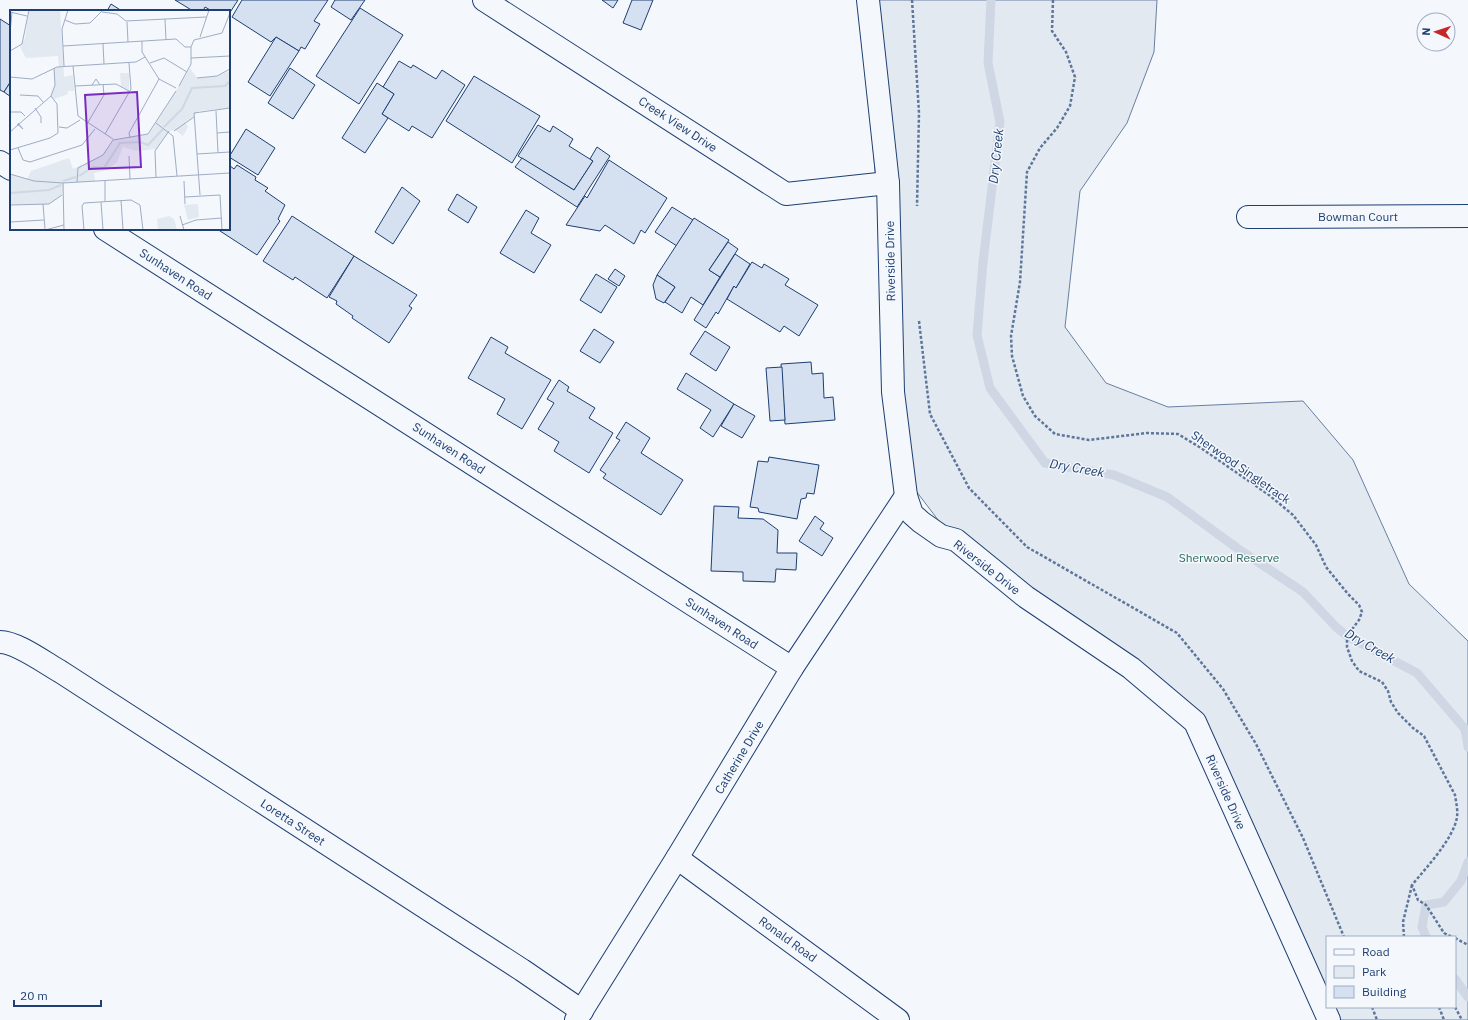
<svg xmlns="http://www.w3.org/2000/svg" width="1468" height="1020" font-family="'IBM Plex Sans',sans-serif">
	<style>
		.green { fill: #e3e9f0; stroke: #687fa3; fill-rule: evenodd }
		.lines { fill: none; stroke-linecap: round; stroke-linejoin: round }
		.stream { stroke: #cfd7e4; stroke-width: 9 }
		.building { fill: #d5e0f0; stroke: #1d3f73 }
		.street-casing { stroke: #1d3f73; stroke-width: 24 }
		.path { stroke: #5e769c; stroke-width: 2.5; stroke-dasharray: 3 2; stroke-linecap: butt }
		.street { stroke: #f4f7fb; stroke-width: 22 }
		.labels { text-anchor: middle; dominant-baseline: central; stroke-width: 3; stroke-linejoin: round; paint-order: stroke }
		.street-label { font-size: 12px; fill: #1d3f73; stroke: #f4f7fb }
		.park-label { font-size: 12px; fill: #2c6c60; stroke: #f4f7fb }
		.water-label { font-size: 13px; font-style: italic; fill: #1d3f73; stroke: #f4f7fb }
		.inset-river { fill: none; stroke: #cfd7e4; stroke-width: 2 }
		.inset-road { fill: none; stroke: #9eadc5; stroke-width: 1 }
		.view { fill: #7b2cbf; fill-opacity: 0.15; stroke: #7b2cbf; stroke-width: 2 }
		.inset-edge { fill: none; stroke: #1d3f73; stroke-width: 2 }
	</style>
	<rect width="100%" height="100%" fill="#f4f7fb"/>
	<path class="green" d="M860 0H1157L1154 52 1127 123 1080 191 1065 327 1106 383 1168 407 1303 401 1353 460 1409 584 1468 641V1020H1329L1195 722 945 529 916 491 898 430ZM1327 937H1455V1007H1327Z"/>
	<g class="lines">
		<g class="stream">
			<path d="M991 0 988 63 1000 122 983 262 977 335 990 388 1045 463 1114 475 1167 497 1237 548 1303 592 1336 627 1347 636 1417 673 1465 729 1468 747"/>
			<path d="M1426 937 1422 927 1426 905 1444 902 1461 881 1468 862"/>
			<path d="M1455 979 1468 997"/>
		</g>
	</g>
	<g class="building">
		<path d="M175 0H238L229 14V11H212L205 7 203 11H193Z"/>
		<path d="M242 0H328L314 21 320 24 305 49 301 47 299 51 276 37 271 42 232 17Z"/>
		<path d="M335 0H365L351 20 331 7Z"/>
		<path d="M602 0H618L613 8Z"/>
		<path d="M632 0H653L641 30 623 23Z"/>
		<path d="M111 4 122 11H107Z"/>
		<path d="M360 8 403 35 359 104 316 76Z"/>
		<path d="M0 19 11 26 10 33 11 34V81L4 92 0 90Z"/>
		<path d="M276 37 299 51 270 96 248 82Z"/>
		<path d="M399 61 411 68 413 65 436 79 442 70 465 85 432 138 412 126 409 131 382 114 394 94 383 87Z"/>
		<path d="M290 68 315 85 293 119 268 103Z"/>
		<path d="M474 76 540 116 512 163 446 121Z"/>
		<path d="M11 81V97L4 92Z"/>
		<path d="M377 83 394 94 382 114 388 118 365 153 342 138Z"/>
		<path d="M538 125 550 132 553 126 573 139 569 146 593 161 574 190 518 156Z"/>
		<path d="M246 129 275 148 258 175 229 157Z"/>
		<path d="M597 147 610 156 577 207 515 167 522 158 574 190 593 161 590 159Z"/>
		<path d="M609 160 667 198 645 233 641 230 634 244 605 225 600 231 566 225 585 196 587 198Z"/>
		<path d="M229 165 234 169 237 165 256 177 255 180 268 188 265 191 285 205 278 219 280 221 257 255 217 229H229Z"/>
		<path d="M402 187 420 201 393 244 375 232Z"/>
		<path d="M457 194 477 207 468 223 448 210Z"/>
		<path d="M672 207 693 220 677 246 655 232Z"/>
		<path d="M526 210 539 218 531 233 551 245 534 273 500 253Z"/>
		<path d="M292 216 354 256 327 298 295 277 293 280 263 261Z"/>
		<path d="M694 218 729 240 709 270 720 277 703 305 691 297 682 313 665 302 675 287 657 275Z"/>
		<path d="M728 242 738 249 720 277 709 270Z"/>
		<path d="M735 254 750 264 736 288 734 286 718 314 716 312 706 328 694 320Z"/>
		<path d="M354 256 417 295 409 306 412 308 389 343 352 318 353 316 336 304 337 301 329 297Z"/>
		<path d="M752 262 762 268 764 264 789 279 785 285 818 305 799 336 784 326 780 332 727 299 734 286 736 288Z"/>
		<path d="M615 269 625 276 619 286 608 279Z"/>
		<path d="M596 274 617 287 601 313 580 300Z"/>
		<path d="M657 275 675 287 664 303 656 299 653 285Z"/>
		<path d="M594 329 614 342 600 363 580 351Z"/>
		<path d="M705 331 730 347 716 371 690 354Z"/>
		<path d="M491 337 508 347 505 353 551 380 522 429 497 414 505 399 468 378Z"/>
		<path d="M811 362 812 374 823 373 824 398 833 397 835 420 785 424 781 364Z"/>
		<path d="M782 367 785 420 770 421 766 368Z"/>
		<path d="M686 373 734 404 713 437 700 428 711 410 677 389Z"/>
		<path d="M559 380 569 387 567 391 595 408 589 418 613 433 589 473 554 451 559 442 538 429 554 403 547 399Z"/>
		<path d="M734 404 755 416 742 438 721 426Z"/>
		<path d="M626 422 650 438 641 453 683 480 661 515 603 478 606 474 600 470 620 440 616 438Z"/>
		<path d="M769 457 819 465 814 494 807 493 806 498 801 499 797 519 759 512 758 508 750 507 758 461 768 462Z"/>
		<path d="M714 506 739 507 738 518 763 519 778 530 777 553H797L796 570 776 569 775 582 743 581V572L711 571Z"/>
		<path d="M815 516 824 523 820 529 833 538 822 556 799 541Z"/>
	</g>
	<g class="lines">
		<g class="street-casing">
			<g id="street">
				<path d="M484 0 786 194 888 183"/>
				<path d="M868 0 888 183 893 392 906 496 912 514 921 522 941 536 956 540 1026 597 1131 668 1195 722 1329 1020"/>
				<path d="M0 162 11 169"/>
				<path d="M1248 217 1468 216"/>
				<path d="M105 229 792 668"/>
				<path d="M0 642C17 642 45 663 61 672L522 970 582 1011"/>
				<path d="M677 858 898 1020"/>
				<path d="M576 1020 677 858 792 668 906 496"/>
			</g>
		</g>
		<g class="path">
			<path d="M912 0 919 113 917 206"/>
			<path d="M1053 0 1052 31 1066 52 1075 77 1070 106 1057 128 1040 148 1027 172 1020 282 1011 336 1012 356 1023 396 1035 416 1055 434 1089 440 1147 433 1178 434 1201 448 1269 495 1293 515 1316 545 1326 567 1348 594 1359 605 1362 612 1359 620 1347 636V647L1352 661 1359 671 1382 682 1388 691 1391 702 1398 713 1413 728 1424 736 1455 795C1456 802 1458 810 1457 817 1454 838 1426 868 1412 885L1418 900 1426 905 1444 933 1452 937"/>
			<path d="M919 321 930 414 969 488 1027 547 1177 633 1223 689 1256 744 1303 838 1344 937"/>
			<path d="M1404 937 1403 922 1412 885"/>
			<path d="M1455 938 1468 945"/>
			<path d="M1372 1007 1377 1020"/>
			<path d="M1439 1007 1444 1020"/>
			<path d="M1455 1007 1462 1020"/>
		</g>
		<use href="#street" class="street"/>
	</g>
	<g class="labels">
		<g class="street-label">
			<text transform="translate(678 124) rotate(33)">Creek View Drive</text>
			<text x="1358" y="216">Bowman Court</text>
			<text transform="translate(890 261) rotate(-91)">Riverside Drive</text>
			<text transform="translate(176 274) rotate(33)">Sunhaven Road</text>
			<text transform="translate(449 448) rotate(33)">Sunhaven Road</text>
			<text transform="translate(1241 467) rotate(35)">Sherwood Singletrack</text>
			<text transform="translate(987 567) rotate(38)">Riverside Drive</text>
			<text transform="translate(722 623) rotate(33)">Sunhaven Road</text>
			<text transform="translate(739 757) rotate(-59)">Catherine Drive</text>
			<text transform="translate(1226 792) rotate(66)">Riverside Drive</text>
			<text transform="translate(293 822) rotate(33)">Loretta Street</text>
			<text transform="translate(788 939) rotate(36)">Ronald Road</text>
		</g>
		<g class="park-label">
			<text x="1229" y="557">Sherwood Reserve</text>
		</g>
		<g class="water-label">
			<text transform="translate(996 156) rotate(-84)">Dry Creek</text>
			<text transform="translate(1077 468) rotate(10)">Dry Creek</text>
			<text transform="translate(1370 646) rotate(30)">Dry Creek</text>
		</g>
	</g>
	<g transform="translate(10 10)">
		<rect width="220" height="220" fill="#f4f7fb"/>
		<path d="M19 0H50L54 67 63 65 64 81H58V84L44 89 41 86 45 75 44 58 49 57 48 46 16 48 10 37 15 28ZM180 58 187 68 207 66 220 61V98L188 101 183 107 175 112 178 117 173 126 165 120 159 121 146 139 127 141 113 137 107 152 97 160 84 163 85 171 54 173 52 185 39 194 0 195V164L17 169 21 161 59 148 63 159 93 145 104 130 139 124ZM110 63H119V80L111 76ZM188 194 189 207 178 210 174 195ZM159 206 164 209 167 220H148L147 209Z" fill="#e3e9f0"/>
		<path class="inset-river" d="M154 117 172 99 182 78 215 76 220 71M69 166 83 157 94 158 110 133 130 132 138 135 153 119M53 171 66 167M0 183 39 180 51 175"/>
		<path class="inset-road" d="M0 2 17 6M92 2 107 4 116 11 196 7M155 9 156 30M55 10 65 14 80 13 93 0M117 12 118 32M0 23 2 2M190 27 199 0M132 31V42L149 69 166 78M93 34 94 54M53 36 166 29 175 37H181M0 41 12 34 19 0M181 48 220 46M140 53 154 48 177 62M54 56 52 19 58 0M63 56 68 106 103 129M0 67 22 69 47 57 126 52 135 47M187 68 207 66 220 59M82 75 86 69 90 75M65 76 106 74 119 81M169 76 181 54V37L184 30 212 23 220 3M10 85 28 86 33 92M25 98 31 107V113M206 101 208 143M0 102H11L15 106M146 113 163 126 167 166M7 114 13 119 8 113M77 114 94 85 93 74M49 117 57 118 70 110M164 121 184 107M0 122 41 86 45 75 44 58M207 123 220 122M95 124 121 79 119 53M120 128 119 123 149 69M8 138 13 150 20 152 72 135 85 119M0 140 40 128 48 123 47 94 41 86M187 144 220 142M119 146 120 169M0 164 24 171 53 173 220 163M146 167 145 141 159 121M95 171V191M174 171 175 194M67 172 68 158 93 145 103 130 138 124 166 81M53 173 54 220M190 185 184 103 220 98M175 187 210 185 212 220M111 190 113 220M91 192 93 220M33 194 35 219M0 195 39 194 52 185M170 206 174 220M0 212 34 210M172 215 186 210 212 208M35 220 54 215M74 220 72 196 74 193 121 190 130 195 133 220"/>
		<path class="view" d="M127 82 131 157 79 159 75 85Z"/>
		<rect width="220" height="220" class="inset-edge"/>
	</g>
	<rect x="1326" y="936" width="130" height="72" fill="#f4f7fb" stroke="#9eadc5"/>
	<rect x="1334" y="949" width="20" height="6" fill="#f4f7fb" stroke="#9eadc5"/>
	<text x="1362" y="956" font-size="12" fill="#1d3f73">Road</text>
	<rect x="1334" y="966" width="20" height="12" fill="#e3e9f0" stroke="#9eadc5"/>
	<text x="1362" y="976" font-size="12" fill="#1d3f73">Park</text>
	<rect x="1334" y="986" width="20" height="12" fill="#d5e0f0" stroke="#9eadc5"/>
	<text x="1362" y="996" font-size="12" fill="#1d3f73">Building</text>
	<g transform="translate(1436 32) rotate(273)"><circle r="19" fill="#f4f7fb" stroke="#9eadc5"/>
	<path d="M0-3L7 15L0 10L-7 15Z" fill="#c62828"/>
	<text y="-6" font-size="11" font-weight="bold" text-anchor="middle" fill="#1d3f73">N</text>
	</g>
	<path d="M14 1000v6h87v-6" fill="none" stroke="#1d3f73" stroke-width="2"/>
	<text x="20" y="1000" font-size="12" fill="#1d3f73" stroke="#f4f7fb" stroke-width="3" paint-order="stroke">20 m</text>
</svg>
